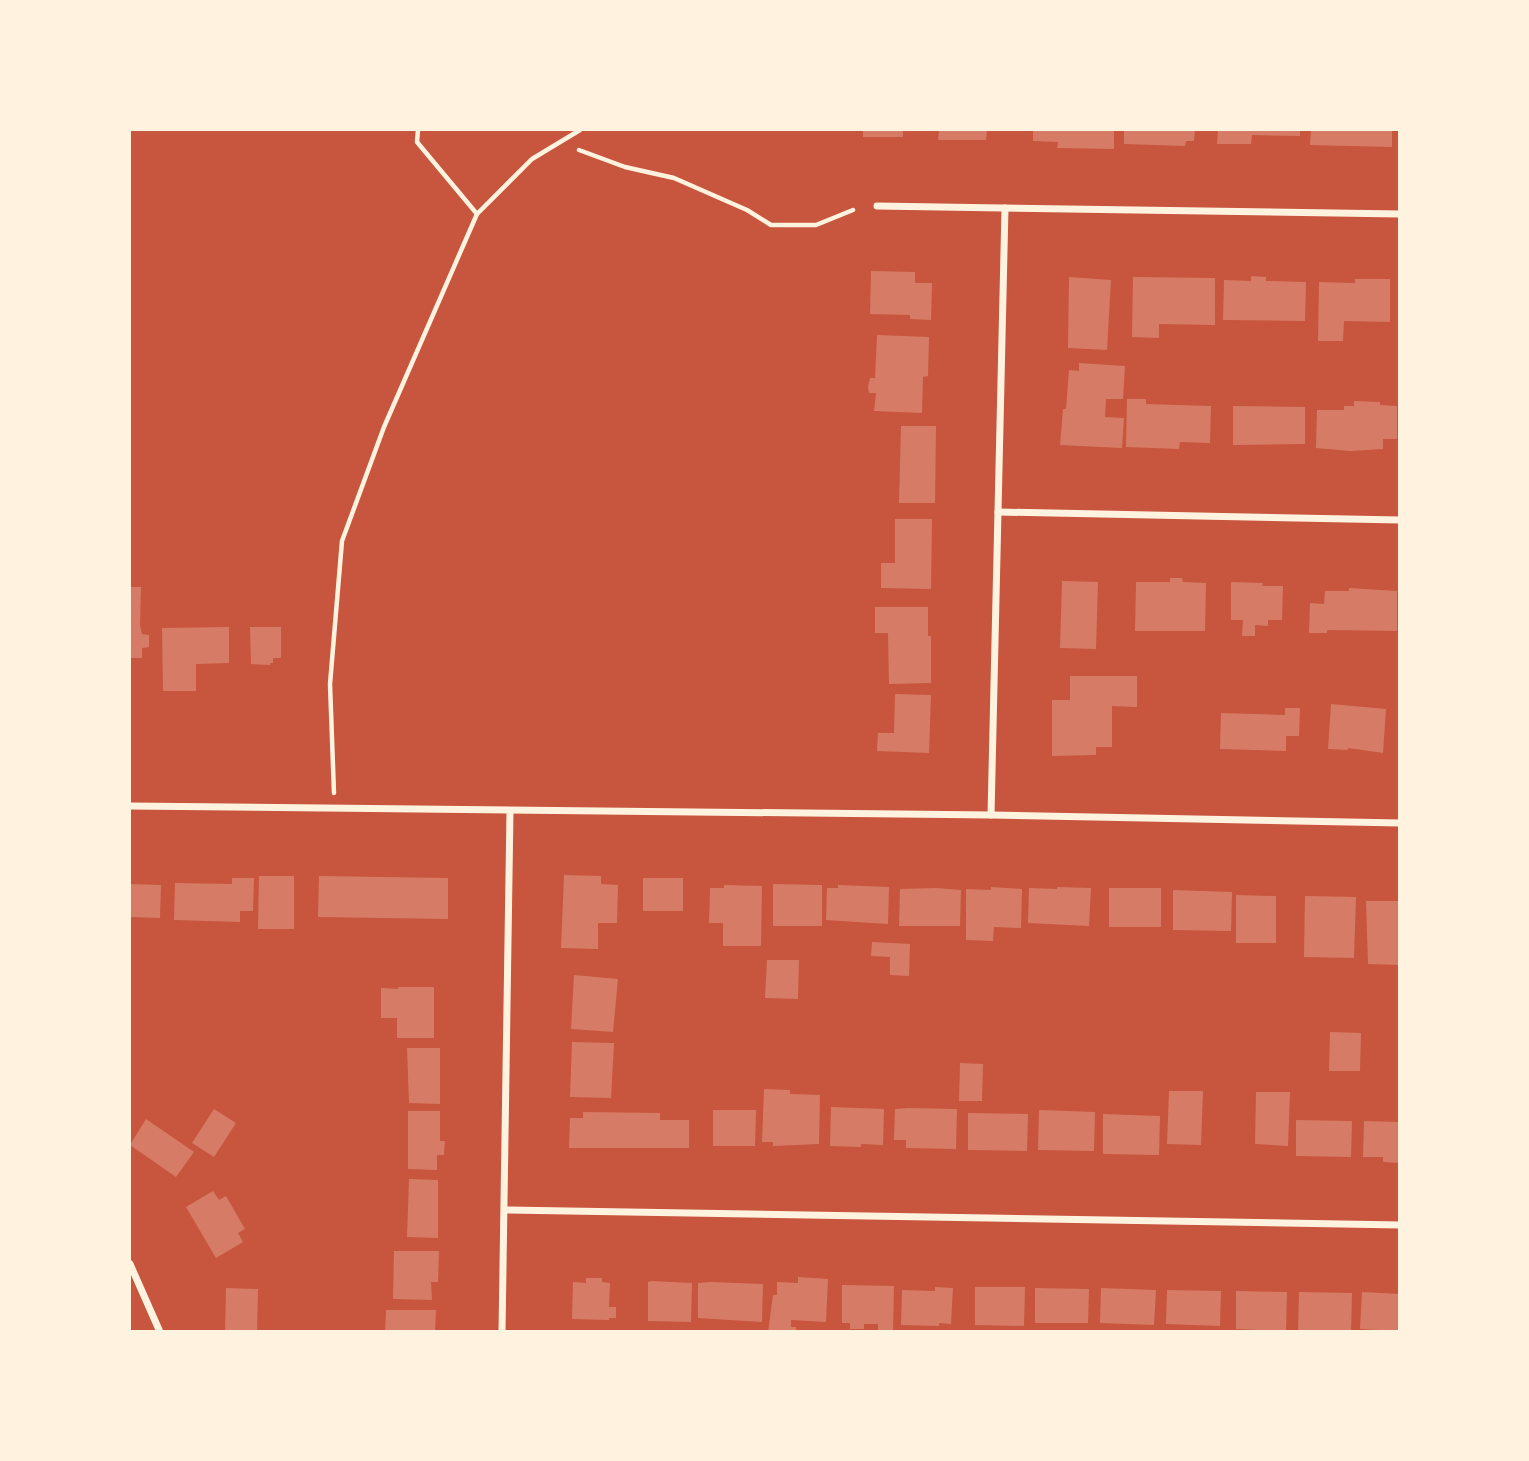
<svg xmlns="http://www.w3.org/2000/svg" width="1529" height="1461" font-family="'Roboto Condensed',sans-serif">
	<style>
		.building { fill: #d67c66 }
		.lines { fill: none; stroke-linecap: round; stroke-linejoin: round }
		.path { stroke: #fff3e0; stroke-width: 4.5 }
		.minor { stroke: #fff3e0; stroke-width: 7 }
	</style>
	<rect width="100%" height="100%" fill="#c8553d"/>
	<g class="building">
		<rect x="863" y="130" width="40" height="7"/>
		<path d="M939 130H987L986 140H938Z"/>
		<path d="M1033 130H1114V149L1057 148 1058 142 1033 141Z"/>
		<path d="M1124 130H1195L1194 141H1186L1185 146 1124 144Z"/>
		<path d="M1218 130H1300V136L1252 135 1251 144H1217Z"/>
		<path d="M1311 130H1392V147L1310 145Z"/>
		<path d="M871 271 915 272V283H932L931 320 910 319V315L870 314Z"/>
		<path d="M1251 276 1266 277V281L1306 282 1305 321 1223 320 1224 280 1251 281Z"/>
		<path d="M1069 277 1111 280 1107 350 1068 348Z"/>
		<path d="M1133 277 1215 278V325L1159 324V338L1132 337Z"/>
		<path d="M1355 279H1390V322L1344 321 1343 341H1318L1319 282 1355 283Z"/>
		<path d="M877 335 929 337 928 376 923 377 922 413 874 411 876 393H869L868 387 870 378H875Z"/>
		<path d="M1079 363 1125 366 1123 399H1106L1105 417 1124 418 1122 448 1060 445 1063 409H1066L1069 370 1079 371Z"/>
		<path d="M1127 399H1146V404L1211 406 1210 443 1180 442 1179 449 1126 447Z"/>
		<path d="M1354 401 1380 402V405L1397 406V439H1383V449L1350 451 1316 448 1317 410H1344V406H1354Z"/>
		<path d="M1233 406 1305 407V444L1233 445Z"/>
		<path d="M901 426H936L935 503H899Z"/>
		<path d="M895 519H932L931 589 881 588V563H895Z"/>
		<path d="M1170 578H1182L1183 582 1206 583 1205 631H1135L1136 582H1170Z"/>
		<path d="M1062 581 1098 582 1096 649 1060 648Z"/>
		<path d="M1231 582 1263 583 1262 586H1283L1282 620H1268V626L1255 625V636H1242L1243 620H1231Z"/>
		<path d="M130 587H141L140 625 142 634 149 635V647L142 648V658H130Z"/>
		<path d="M1349 588 1397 591V631L1327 630V633H1309L1310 603 1324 604 1325 591H1349Z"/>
		<path d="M875 607H928V636H931V683L889 684 888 633H875Z"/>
		<path d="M229 627V663L196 664V691H163L162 628Z"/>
		<path d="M250 627H281V658H273V663H270V665L251 664Z"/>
		<path d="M1070 676H1137V707L1112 706V747H1096V755L1052 756V700H1070Z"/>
		<path d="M895 694 931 695 929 753 877 751 878 733H894Z"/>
		<path d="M1331 704 1386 709 1383 753 1348 748V750L1328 749Z"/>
		<path d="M1285 708H1300L1299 736H1286V751L1220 749 1221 713 1285 715Z"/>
		<path d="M564 875 601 876V884L618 885 617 923H598V949L561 948Z"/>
		<path d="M259 876H294V929H258Z"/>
		<path d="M319 876 448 878V919L318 917Z"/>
		<path d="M232 878H254L253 911H240V922L174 920 175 883 232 884Z"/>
		<rect x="643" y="878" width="40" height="33"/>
		<path d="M130 884 161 885 160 918 130 917Z"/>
		<path d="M773 884 822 885V926H773Z"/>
		<path d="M724 885 762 886 761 946H723V923H709L710 888H724Z"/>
		<path d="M838 885 889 887 888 924 826 920 827 888H838Z"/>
		<path d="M991 887 1022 889 1021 928 994 927 993 941 966 940V889L991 890Z"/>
		<path d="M1057 887 1091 888 1089 926 1028 923 1029 888 1057 889Z"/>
		<path d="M936 888 961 890 960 926H899L900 889Z"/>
		<rect x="1109" y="888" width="52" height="39"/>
		<path d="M1173 890 1232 892 1231 931 1173 930Z"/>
		<path d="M1236 895 1276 896V943H1236Z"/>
		<path d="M1305 896 1356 897 1354 958 1304 957Z"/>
		<path d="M1366 901H1400V965L1368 964Z"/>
		<path d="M872 942 910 944 909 976 890 975V957L871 956Z"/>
		<path d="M767 960H799L798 999 765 998Z"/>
		<path d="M574 975 618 979 613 1032 571 1029Z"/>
		<path d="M398 987H434V1038H397V1018H381V988L398 989Z"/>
		<path d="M1330 1032 1361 1033 1360 1071H1329Z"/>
		<path d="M572 1042 614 1043 611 1098 570 1097Z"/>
		<path d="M407 1048H440V1104L409 1103Z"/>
		<path d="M960 1063 983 1064 982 1101H959Z"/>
		<path d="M764 1089 790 1090V1094L820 1095 819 1144 773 1146V1142H762Z"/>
		<path d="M1169 1091H1203L1201 1145 1167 1144Z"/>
		<path d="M1256 1092H1290L1288 1146 1255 1144Z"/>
		<path d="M831 1107 884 1109 883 1145 861 1144V1147L830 1146Z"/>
		<path d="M908 1108 957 1109 956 1149 906 1148V1140H894L895 1109Z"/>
		<path d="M214 1109 236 1123 214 1157 192 1143Z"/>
		<path d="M713 1110H756L755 1146H713Z"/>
		<path d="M1039 1110 1095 1112 1094 1151 1038 1150Z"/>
		<path d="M408 1111H440V1141H445L444 1155H437V1170L408 1169Z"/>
		<path d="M583 1112 660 1113V1120H689V1148H569L570 1118H583Z"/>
		<path d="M968 1113 1028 1114 1027 1151 968 1150Z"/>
		<path d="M1103 1114 1160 1116 1159 1155 1103 1154Z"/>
		<path d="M146 1119 194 1152 176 1177 130 1145Z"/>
		<path d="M1296 1120 1352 1121 1351 1157 1296 1156Z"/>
		<path d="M1364 1121 1400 1122V1163L1383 1162V1157H1363Z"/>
		<path d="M409 1179 438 1180V1238L407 1237Z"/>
		<path d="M213 1191 219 1200 226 1196 245 1229 238 1233 243 1242 216 1258 186 1207Z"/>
		<path d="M394 1251H439L438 1282H431L432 1300 393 1299Z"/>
		<path d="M798 1277 828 1279 826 1322 791 1320V1327H796V1332H768L773 1295H777V1282L798 1283Z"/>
		<path d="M586 1278H602V1282L610 1283 609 1307H616V1318H609V1320L572 1319 573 1282 586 1283Z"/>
		<path d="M651 1281 692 1283 691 1322 648 1321V1282Z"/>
		<path d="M710 1282 763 1284 762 1322 698 1318V1283Z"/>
		<path d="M842 1285 894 1286 893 1332 878 1331V1324H864V1329H850V1323H842Z"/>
		<path d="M935 1287 953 1288 951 1324 939 1323V1326L901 1325 902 1290 935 1291Z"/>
		<path d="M975 1287H1025L1024 1326 975 1325Z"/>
		<path d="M226 1288 258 1289 257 1332H225Z"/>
		<path d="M1035 1288 1089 1289 1088 1323H1035Z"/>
		<path d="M1101 1288 1156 1290 1154 1325 1100 1323Z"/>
		<path d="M1167 1290 1221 1291 1220 1326 1166 1324Z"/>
		<path d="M1236 1291 1287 1292 1286 1331 1236 1329Z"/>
		<path d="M1299 1292 1352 1293 1351 1332H1298Z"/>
		<path d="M1362 1292 1400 1294V1331L1360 1329Z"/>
		<path d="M386 1310H436L435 1331 385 1332Z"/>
	</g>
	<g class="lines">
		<g class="path">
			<path d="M418 130 417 142 477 214"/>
			<path d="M579 150 625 167 674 178 747 210 771 225H816L853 210"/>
			<path d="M334 793 330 684 342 541 384 427 477 214 532 159 580 130"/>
		</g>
		<g class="minor">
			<path d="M877 206 1400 214"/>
			<path d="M998 512 1400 520"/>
			<path d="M130 806 991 815 1400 823"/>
			<path d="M991 815 1005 208"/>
			<path d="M505 1210 1400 1225"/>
			<path d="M130 1264 160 1332"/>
			<path d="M502 1332 510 811"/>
		</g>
	</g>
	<rect width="1529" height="1461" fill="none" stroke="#fff3e0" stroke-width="262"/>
</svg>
